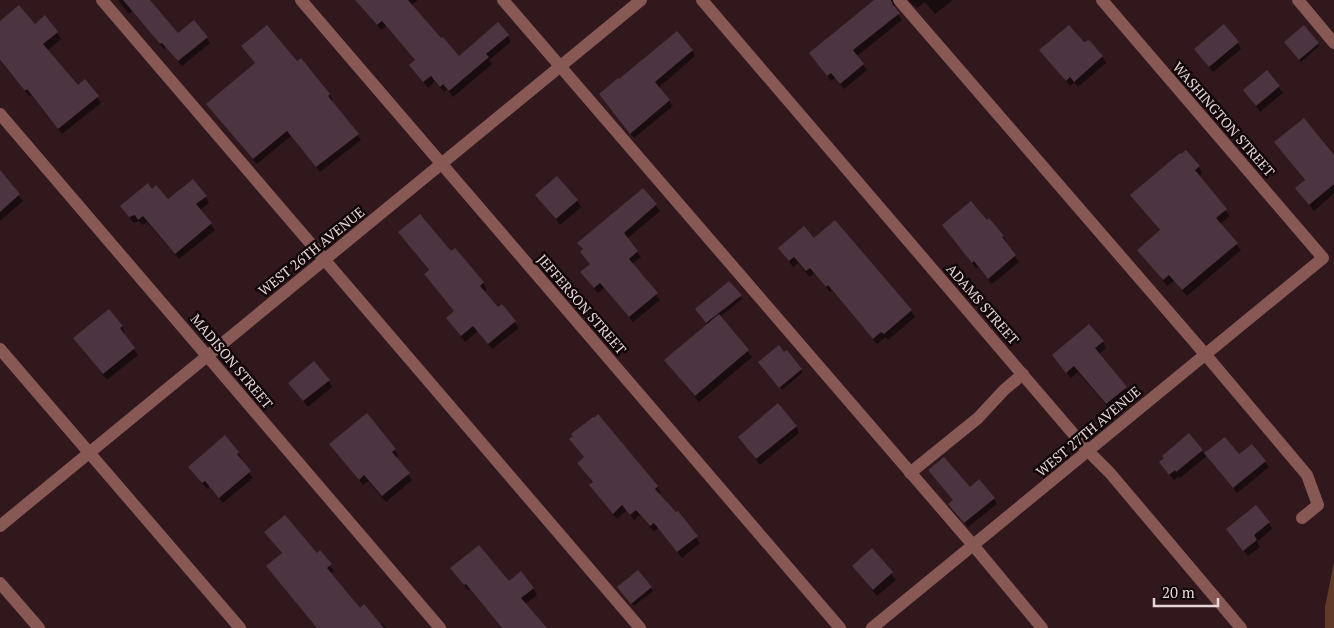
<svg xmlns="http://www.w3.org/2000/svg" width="1334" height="628" font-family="'PT Serif',serif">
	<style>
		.green { fill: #613a2a }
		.shadow { fill: #0007 }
		.building { fill: #4c3440 }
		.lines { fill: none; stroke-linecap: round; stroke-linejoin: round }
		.minor { stroke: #885854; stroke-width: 12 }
		.labels { text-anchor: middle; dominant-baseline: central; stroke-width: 5; stroke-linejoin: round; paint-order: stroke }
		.street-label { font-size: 14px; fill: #e6d5d7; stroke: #110709 }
	</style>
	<rect width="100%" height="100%" fill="#30181d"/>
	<path class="green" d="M1334 562V628H1325V607Z"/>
	<g class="shadow">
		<path d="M118 0H148L178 35 206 37 210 43 182 66 166 47 164 49 132 11 129 14Z"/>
		<path d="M355 0H418L411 5 441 40 459 57 508 36 511 42 489 60 492 64 453 97 447 89 444 92 435 81 428 88 410 65 416 61 386 26 381 30Z"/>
		<path d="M876 0H897L894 8 902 20 857 56 867 70 844 89 835 78 831 81 810 53Z"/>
		<path d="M908 0H953L935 14 925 2 917 8Z"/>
		<path d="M0 22 35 26 57 33 61 39 47 51 78 87 97 97 101 103 62 134 31 95 29 96 0 61Z"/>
		<path d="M1238 43 1241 49 1213 72 1196 50Z"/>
		<path d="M1318 43 1319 46 1301 62 1287 45Z"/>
		<path d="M1084 44 1102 56 1106 63 1078 87 1074 83 1070 86 1041 50Z"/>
		<path d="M242 47 297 63 329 94 333 100 331 101 361 140 320 172 291 136 257 164 207 104 256 64Z"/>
		<path d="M692 51 695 56 658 88 673 106 634 138 600 95Z"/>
		<path d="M1267 72 1283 93 1260 112 1248 96Z"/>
		<path d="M1276 142 1334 157V193L1314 211 1296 188 1305 181Z"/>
		<path d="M1199 167 1202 173 1199 177 1230 216 1220 224 1241 250 1187 296 1174 281 1167 286 1139 250 1161 232 1132 195Z"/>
		<path d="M0 173 23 201 0 221Z"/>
		<path d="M643 189 660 211 627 239 641 257 632 264 660 300 633 322 604 288 598 293 585 278 582 272 591 265 579 243Z"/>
		<path d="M152 190 167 201 206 197 209 203 200 210 215 230 179 259 147 222 143 225 139 221 134 223 126 213Z"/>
		<path d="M537 195 577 201 581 207 560 225Z"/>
		<path d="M986 222 1003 236 1007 243 1006 244 1019 262 992 284 978 267 976 268 944 225Z"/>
		<path d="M399 232 451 253 455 249 483 283 487 289 484 292 498 309 502 306 519 328 492 349 478 331 465 342 447 318 455 312 429 271Z"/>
		<path d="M780 248 911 311 915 317 888 340 886 337 877 344 832 290 830 292 814 273 810 277 798 263 793 267Z"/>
		<path d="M729 282 742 299 720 317 752 357 699 402 665 360 708 325 698 312Z"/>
		<path d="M122 326 125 333 123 334 138 355 107 380 75 339Z"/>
		<path d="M1103 342 1106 348 1099 354 1130 394 1110 410 1078 372 1071 378 1053 355Z"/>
		<path d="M761 365 801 370 803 372 782 390Z"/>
		<path d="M328 380 332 387 308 407 289 383Z"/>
		<path d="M796 426 799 433 760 465 739 437Z"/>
		<path d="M225 437 238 453 242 459 240 461 253 478 223 503 210 486 207 489 194 473Z"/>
		<path d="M1225 439 1239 456 1252 445 1269 467 1237 493 1207 456 1180 478 1179 476 1174 480 1164 468 1202 450 1205 455Z"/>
		<path d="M331 445 395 450 398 456 396 458 412 480 386 502 368 481 363 485Z"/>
		<path d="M574 445 657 487 661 493 658 495 677 513 700 543 682 558 658 528 654 532 640 515 634 520 627 510 617 519 594 491 591 486 593 483 578 463 585 458Z"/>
		<path d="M930 471 994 499 997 504 968 527 953 510 954 501Z"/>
		<path d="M1269 523 1272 529 1257 542 1260 547 1248 556 1231 535Z"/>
		<path d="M266 533 317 554 320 552 334 571 330 574 359 610 380 625 382 623 386 628H327L283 555Z"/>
		<path d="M872 550 896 580 877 596 854 566Z"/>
		<path d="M452 569 533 588 537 595 525 604 545 628H502L470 589 468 590Z"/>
		<path d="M638 572 653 591 634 606 621 590Z"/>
	</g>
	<g class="building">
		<path d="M123 0H150L178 33 194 20 208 37 178 61 162 43 160 44Z"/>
		<path d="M355 0H408L441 38 443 37 459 56 498 22 509 35 486 54 489 57 449 91 443 84 440 87 431 76 423 82 409 65 415 60 382 21 377 25Z"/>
		<path d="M874 0H891L893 5 900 13 853 50 864 64 840 84 831 73 827 76 809 53Z"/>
		<path d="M19 5 35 24 45 15 58 32 43 44 78 85 85 79 99 96 58 129 27 89 25 91 0 60V21Z"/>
		<path d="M1224 24 1239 42 1209 67 1194 49Z"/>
		<path d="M267 25 297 61 301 58 330 94 328 96 359 134 316 167 287 131 253 159 206 104 255 63 241 46Z"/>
		<path d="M1069 25 1084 42 1089 40 1103 56 1074 82 1070 77 1066 81 1039 50Z"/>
		<path d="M1304 25 1319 43 1299 60 1284 42Z"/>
		<path d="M677 31 693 50 655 82 670 100 630 134 599 94 618 78 619 79Z"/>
		<path d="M1267 70 1280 86 1256 106 1243 90Z"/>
		<path d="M1304 118 1334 155V184L1309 205 1295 188 1305 180 1274 142Z"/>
		<path d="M1186 150 1200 166 1195 170 1227 209 1216 218 1238 243 1182 290 1169 275 1163 280 1137 250 1160 230 1130 195 1180 153 1181 154Z"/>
		<path d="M0 170 20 194 0 212Z"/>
		<path d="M557 176 578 200 556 219 535 195Z"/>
		<path d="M193 179 207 196 196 204 212 223 175 254 143 216 138 220 135 215 129 217 120 206 148 183 152 189 156 185 168 199Z"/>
		<path d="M643 188 657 204 624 233 638 251 629 259 658 293 629 317 600 283 594 288 580 272 590 264 580 252 583 249 577 243Z"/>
		<path d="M971 201 987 220 989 218 1004 236 1002 237 1016 255 988 279 974 261 972 263 942 225Z"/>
		<path d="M420 214 451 251 455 248 484 282 480 286 498 307 502 304 516 321 488 344 473 326 461 336 446 318 454 311 424 274 429 270 398 232Z"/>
		<path d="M835 220 912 310 884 334 881 332 873 339 828 285 826 287 810 268 806 271 794 257 789 261 778 248 804 226 814 238Z"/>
		<path d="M729 281 742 295 706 323 695 309Z"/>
		<path d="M109 309 123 326 120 328 135 348 103 374 73 338Z"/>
		<path d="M719 314 749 350 695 396 664 360Z"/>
		<path d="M1089 324 1104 341 1095 348 1127 387 1106 404 1074 366 1066 373 1052 355Z"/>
		<path d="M779 345 784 352 787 350 802 369 779 388 758 362Z"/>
		<path d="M314 361 330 380 303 401 288 383Z"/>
		<path d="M778 403 797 426 756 459 738 437Z"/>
		<path d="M367 413 396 449 392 452 410 473 382 496 364 475 359 480 329 444Z"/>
		<path d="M598 414 658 486 655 489 676 512 678 511 698 536 677 552 654 523 650 526 636 510 630 515 622 505 613 514 589 485 593 482 577 463 584 457 569 439 573 436 571 434 593 417 594 418Z"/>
		<path d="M1189 433 1203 450 1176 472 1175 470 1169 475 1159 462 1164 458 1162 456Z"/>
		<path d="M225 435 239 452 237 454 251 471 219 498 205 481 202 483 188 467Z"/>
		<path d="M1225 437 1239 454 1252 444 1266 461 1233 488 1204 453Z"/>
		<path d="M944 457 970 487 979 479 995 498 964 523 948 504 953 500 928 470Z"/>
		<path d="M1256 505 1270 522 1254 535 1257 540 1243 551 1226 529Z"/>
		<path d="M285 515 317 553 320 550 332 564 327 568 360 608 364 604 384 628H317L266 566 282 553 264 532Z"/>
		<path d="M479 545 509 581 521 571 534 588 521 598 547 628H502L466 584 464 585 450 568Z"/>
		<path d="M872 548 893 572 873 590 852 566Z"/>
		<path d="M638 570 652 587 631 604 617 587Z"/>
	</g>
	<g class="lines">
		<g class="minor">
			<path d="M102 0 640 628"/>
			<path d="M301 0 840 628"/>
			<path d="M503 0 973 545 1042 628"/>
			<path d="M702 0 1088 451 1110 473 1241 628"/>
			<path d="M899 0 1205 354 1307 475 1318 505 1302 518"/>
			<path d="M1298 0 1334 43"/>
			<path d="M0 114 440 628"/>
			<path d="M0 349 240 628"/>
			<path d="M910 473 978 418 1004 390 1023 374"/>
			<path d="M0 526 641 0"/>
			<path d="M0 583 39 628"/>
			<path d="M872 628 1323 258 1102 0"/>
		</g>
	</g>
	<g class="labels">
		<g class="street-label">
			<text transform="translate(1224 119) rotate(49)">WASHINGTON STREET</text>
			<text transform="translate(311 251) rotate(-39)">WEST 26TH AVENUE</text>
			<text transform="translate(582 304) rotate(49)">JEFFERSON STREET</text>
			<text transform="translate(983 304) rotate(49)">ADAMS STREET</text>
			<text transform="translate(232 361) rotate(50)">MADISON STREET</text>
			<text transform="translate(1088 431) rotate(-40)">WEST 27TH AVENUE</text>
		</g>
	</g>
	<path d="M1154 598v8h64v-8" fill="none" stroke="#e6d5d7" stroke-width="2.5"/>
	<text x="1162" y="598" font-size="15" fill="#e6d5d7" stroke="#110709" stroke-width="4" paint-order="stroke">20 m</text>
</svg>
